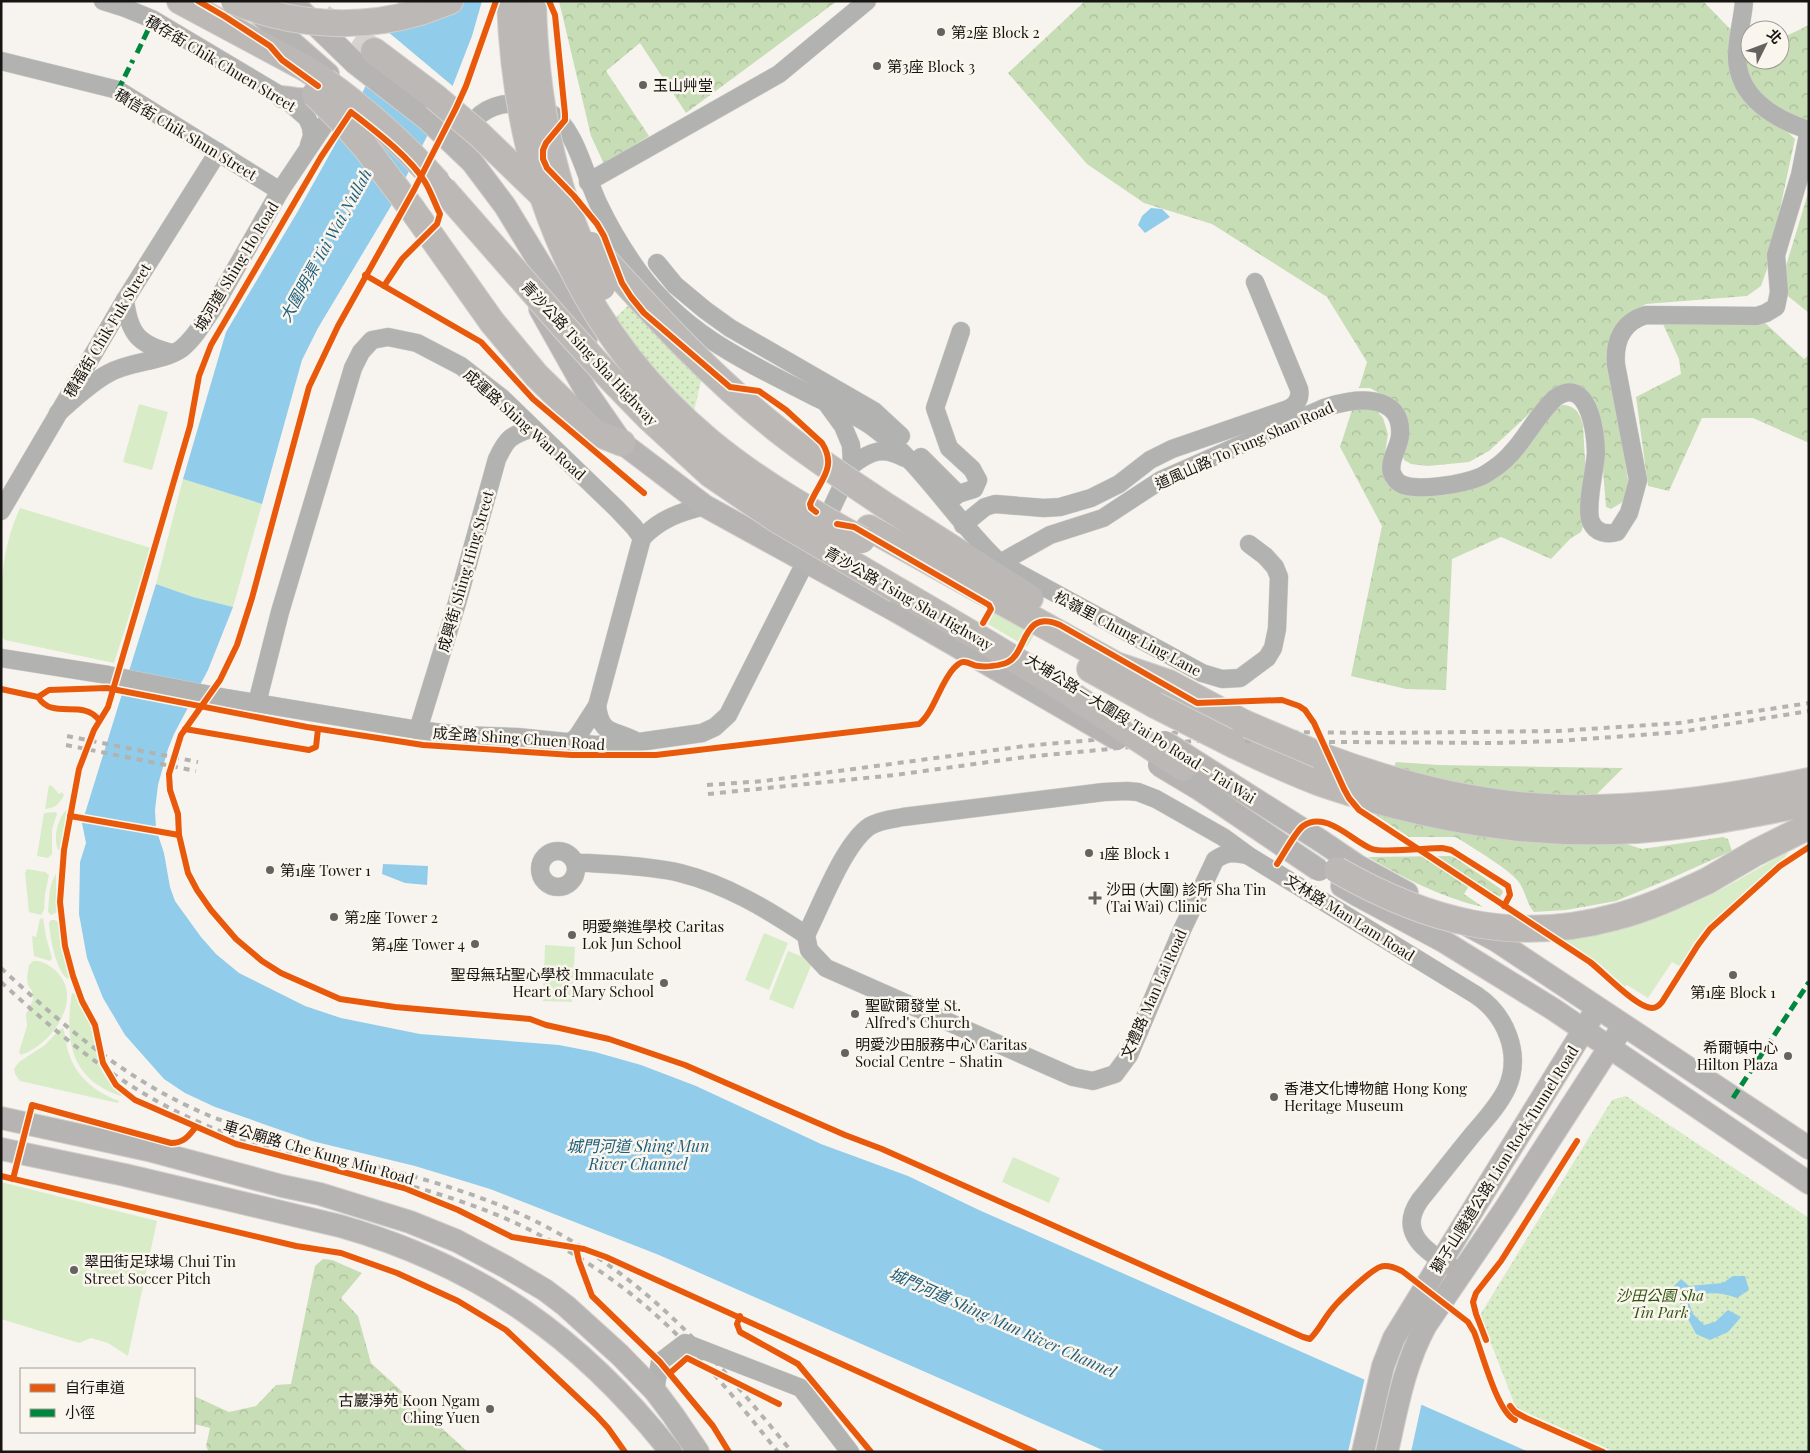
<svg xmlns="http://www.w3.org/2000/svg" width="1810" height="1453" font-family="'Playfair Display','Noto Sans TC',serif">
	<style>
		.green { fill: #d7ecc7 }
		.forest { fill: url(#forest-crowns) }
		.park { fill: url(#park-dots) }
		.water { fill: #91ccea }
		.pier { fill: #f7f4f0 }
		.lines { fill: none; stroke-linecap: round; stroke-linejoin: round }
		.highway-tunnel { stroke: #d5d3cf; stroke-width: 26; stroke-dasharray: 26 13; stroke-linecap: butt }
		.minor-casing { stroke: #d2d0cd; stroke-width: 19 }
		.major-casing { stroke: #d2d0cd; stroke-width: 24 }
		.highway-casing { stroke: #d2d0cd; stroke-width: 28 }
		.minor { stroke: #b2b3b0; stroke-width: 18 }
		.major { stroke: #b6b4b2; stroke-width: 22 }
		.highway { stroke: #bbb8b6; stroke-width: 26 }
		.rail { stroke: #b2b2af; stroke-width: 4; stroke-dasharray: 6 6; stroke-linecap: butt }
		.major-bridge-casing { stroke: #d2d0cd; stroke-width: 24; stroke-linecap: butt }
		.highway-bridge-casing { stroke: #d2d0cd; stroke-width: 28; stroke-linecap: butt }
		.major-bridge { stroke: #b6b4b2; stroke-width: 22 }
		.highway-bridge { stroke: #bbb8b6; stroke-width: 26 }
		.quiet { stroke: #00873e; stroke-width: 5; stroke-dasharray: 10 5; stroke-linecap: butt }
		.cycleway-casing { stroke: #faf5ed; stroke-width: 9 }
		.cycleway { stroke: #e8590c; stroke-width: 6 }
		.poi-dot { fill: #656360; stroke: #faf5ed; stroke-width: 2 }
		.labels { text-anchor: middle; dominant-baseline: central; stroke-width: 5; stroke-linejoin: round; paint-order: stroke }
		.poi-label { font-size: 15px; fill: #161512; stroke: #faf5ed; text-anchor: start }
		.street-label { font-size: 15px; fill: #161512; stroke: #faf5ed }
		.park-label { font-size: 15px; font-style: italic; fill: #2e550d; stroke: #faf5ed }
		.water-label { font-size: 16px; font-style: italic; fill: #1e5f7d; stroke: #faf5ed }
	</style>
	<defs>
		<pattern id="forest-crowns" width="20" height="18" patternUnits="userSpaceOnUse" patternTransform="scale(1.25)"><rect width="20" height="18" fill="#c7ddb5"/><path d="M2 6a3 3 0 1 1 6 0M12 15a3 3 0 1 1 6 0" fill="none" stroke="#aabd9b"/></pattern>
		<pattern id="park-dots" width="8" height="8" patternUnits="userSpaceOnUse" patternTransform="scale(1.25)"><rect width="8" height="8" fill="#d7ecc7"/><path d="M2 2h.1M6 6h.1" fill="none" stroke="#b8caaa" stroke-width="1.8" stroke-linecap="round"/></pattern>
	</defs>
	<rect width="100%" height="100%" fill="#f7f4f0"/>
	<g class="green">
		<path d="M139 404 168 412 152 470 123 462Z"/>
		<path d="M183 479 262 504 233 607 193 597 156 584Z"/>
		<path d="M20 508 151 548 114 663 5 640 1 636C1 588 0 552 20 508Z"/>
		<path d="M1003 597 1043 620 1027 647 988 624Z"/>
		<path d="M49 785 52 786 59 794 62 792 64 795C60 804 55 808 45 809Z"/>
		<path d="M66 810 67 812 60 849 58 850C53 838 57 820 66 810Z"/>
		<path d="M56 812 57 814 52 829V854L48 858 37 856 44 813Z"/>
		<path d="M1789 851 1781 863 1740 897 1681 967 1672 962 1648 998 1627 985 1625 987 1600 964 1563 940C1595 934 1626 929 1656 918 1702 903 1746 875 1789 851Z"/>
		<path d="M27 869 45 872 49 875 45 894 44 910 41 915 29 912 25 873Z"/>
		<path d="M56 874 57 909V912L51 915 48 912C49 900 49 882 56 874Z"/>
		<path d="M43 918 46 937 52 958 50 961 34 956 32 936 36 937 40 919Z"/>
		<path d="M51 920H55L59 923 62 947 70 977 68 979C56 971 50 938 49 923Z"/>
		<path d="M764 933 788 943 769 990 745 980Z"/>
		<path d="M545 945 575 947 572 1002 543 1001Z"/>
		<path d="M788 951 813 961 793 1009 769 999Z"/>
		<path d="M33 961C39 960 45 963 51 967 88 993 54 1044 21 1055L19 1052 27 1026 26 1014 33 1000 32 991 28 985 27 978 29 965Z"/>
		<path d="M72 993 76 995 91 1026 97 1056 103 1073 113 1088 124 1097C71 1081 64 1042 72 993Z"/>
		<path d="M63 1028C66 1036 66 1046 69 1054 77 1078 96 1092 119 1101L118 1103 20 1081 15 1074 14 1069 19 1062 45 1045 60 1029Z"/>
		<path d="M1013 1157 1060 1178 1049 1203 1002 1182Z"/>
		<path d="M1 1182 157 1221 128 1356 108 1343 91 1338 79 1343 1 1319Z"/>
	</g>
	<g class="forest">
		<path d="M559 1H837L686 113 640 43 606 71 649 136 604 164 591 136Z"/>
		<path d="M1085 1H1703L1733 32C1732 41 1729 50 1730 59 1732 105 1767 111 1795 139L1767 269 1761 286 1747 296 1646 304 1634 311 1612 362 1628 482V495L1621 503 1611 509 1606 507 1599 422 1586 397 1543 401 1489 451 1469 462 1428 466 1411 464 1404 460 1386 397 1370 388H1359L1367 362 1327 297 1212 224 1144 203 1087 164 1008 73Z"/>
		<path d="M1809 25V118L1803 124 1769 105 1746 75 1745 44 1750 43V60H1780V39Z"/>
		<path d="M1809 190V313L1779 289Z"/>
		<path d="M1752 311 1804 359 1809 355V443L1753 418H1702L1669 491 1648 486 1636 397 1681 374 1679 359 1662 322Z"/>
		<path d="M1354 404 1376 410 1383 418 1388 434 1385 453 1390 471 1406 480 1474 477 1562 405C1575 405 1580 413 1583 425L1588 514 1581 532 1570 539 1551 559 1501 537 1452 559 1446 690 1406 689 1351 676 1382 526 1340 447Z"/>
		<path d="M1396 762 1439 765 1623 768 1566 825 1642 849 1723 837 1728 839 1732 851 1667 880 1616 901 1566 910 1534 912C1526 902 1526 892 1518 881 1507 868 1479 852 1464 842L1455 837H1409L1374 814Z"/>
		<path d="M1449 856 1454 857 1501 889 1503 892 1500 897 1473 880 1464 894 1483 907C1442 898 1404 878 1368 857Z"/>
		<path d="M323 1259 332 1260 362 1273 341 1298 358 1316 371 1363 468 1452H209L206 1446 210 1428 194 1424V1396L229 1412 256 1406 276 1385 291 1384 315 1266Z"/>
	</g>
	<g class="park">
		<path d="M636 298 704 368 688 438 598 334Z"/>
		<path d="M1626 1096 1809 1218V1452H1615L1516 1408 1480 1315 1612 1100Z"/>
	</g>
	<g class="water">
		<path d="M398 1H482L472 36 451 90 391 206 318 328 302 360 262 504 183 479 226 332 298 211 356 107 392 27 398 11Z"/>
		<path d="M1151 208 1162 209 1170 217 1145 233 1138 225 1142 216Z"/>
		<path d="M156 584 193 597 233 607 208 670 174 734 168 749 158 785 155 810 156 829 164 853 170 887 175 901 201 937 216 954 239 973 305 1006 341 1018 420 1034 559 1045 595 1052 641 1065 696 1086 821 1144 908 1176 979 1210 1529 1452H1107L659 1255 490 1189 415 1166 312 1141 215 1107 185 1093 164 1079 125 1035 103 998 87 958 79 914 80 862 86 843 82 823Z"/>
		<path d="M383 864 428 866 427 885 405 883 382 874Z"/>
		<path d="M1733 1276H1745L1749 1290 1737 1298C1721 1292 1702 1291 1688 1300L1693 1314 1704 1325 1715 1322 1728 1310 1741 1317 1728 1332 1710 1340 1696 1334 1672 1288 1681 1279 1689 1286 1723 1283Z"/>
	</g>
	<g class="pier">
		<path d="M387 31 455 88 438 121 378 49Z"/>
		<path d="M1365 1377 1422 1402 1411 1452H1348Z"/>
	</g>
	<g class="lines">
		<path class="highway-tunnel" d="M322 17 374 51"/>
		<g class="minor-casing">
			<g id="minor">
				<path d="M103 1 125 8 152 19 283 97 307 118 311 127 312 136 309 145"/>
				<path d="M1744 1C1743 20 1736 40 1737 59 1739 98 1775 119 1808 130"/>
				<path d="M1 61 118 90 280 191"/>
				<path d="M463 134C468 128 474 120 481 114 499 100 529 100 549 112 577 129 585 178 600 207 611 230 624 251 639 272 686 336 749 363 817 398 836 407 857 415 874 428 922 463 956 522 1000 563L1202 673 1222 679 1240 678 1267 658 1273 648 1277 629 1279 577 1275 567 1265 556 1249 544"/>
				<path d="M588 182 779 74 867 1"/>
				<path d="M657 263 675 285 705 310 730 328 874 411 901 436"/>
				<path d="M125 300C129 334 139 345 172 353"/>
				<path d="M58 413C74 399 90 383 109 373 130 361 162 362 181 349 194 339 203 323 212 310L280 191 339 103"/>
				<path d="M921 457 958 494 947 503"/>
				<path d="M852 465C871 451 882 446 905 458"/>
				<path d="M958 494 974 489 978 480 972 469 949 448 935 408 961 331"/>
				<path d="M1 511 125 300 218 152"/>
				<path d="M963 525 985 507 995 504 1044 508 1060 507 1091 498 1119 484 1150 460 1172 449 1288 409C1297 405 1301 398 1299 389L1255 282"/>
				<path d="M642 538C660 519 680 512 705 506"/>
				<path d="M1000 563 1050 535 1103 518 1161 480 1324 408C1351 398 1404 391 1400 436 1399 448 1388 461 1392 473 1394 478 1397 482 1401 484 1417 492 1463 484 1480 477 1487 474 1493 469 1499 465 1522 447 1534 418 1555 398 1588 374 1596 432 1596 453 1595 471 1585 507 1591 522 1596 533 1607 535 1617 532L1629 513 1638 480 1616 365C1614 341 1622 322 1646 315L1757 316 1766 313 1776 307 1779 292 1776 255 1800 175 1809 130"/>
				<path d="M1 658 108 675 226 698 418 730 459 735 517 737 596 745 639 742 702 733 715 727 728 715 818 537 852 465 851 445 843 426 827 404"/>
				<path d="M257 703 280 612 353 368 361 352 372 340 388 337 417 343 461 366 502 398 617 509 634 527 642 538 597 706 577 737 569 743"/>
				<path d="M597 706C601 735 612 729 634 740"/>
				<path d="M418 730 457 603 497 459C507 438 510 436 532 428"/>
				<circle cx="558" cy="869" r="18"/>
				<path d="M575 863H589C617 865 652 866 680 873 725 884 767 909 806 935L809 950 826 968 1073 1077 1093 1081 1115 1074 1129 1055 1182 930 1215 860C1226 852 1234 852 1247 855"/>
				<path d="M806 935C821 906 844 843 870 826 880 820 892 819 903 817L1104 792 1127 791 1138 792 1156 799 1223 837 1249 856 1476 995C1506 1015 1522 1054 1507 1088 1499 1105 1485 1120 1473 1134 1455 1156 1438 1178 1420 1200 1397 1233 1426 1251 1452 1267"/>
				<path d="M655 1391 660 1362 685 1343 801 1388 850 1452"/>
			</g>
		</g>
		<g class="major-casing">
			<g id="major">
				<path d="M291 1 355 63 427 119 472 162 505 206 586 339"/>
				<path d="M254 9 328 74"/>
				<path d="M283 97C301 100 319 104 329 86"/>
				<path d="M540 309 586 391 622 443 705 506 896 611"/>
				<path d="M1321 841 1358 866 1407 893"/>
				<path d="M1342 886 1357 895 1443 941 1553 1009 1809 1183"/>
				<path d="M1469 926 1497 941 1809 1148"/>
				<path d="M1 1118 148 1150 282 1186 320 1194 410 1222 457 1241 506 1267 545 1290 566 1306 620 1355 655 1391 673 1415 698 1452"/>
				<path d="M1 1149 125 1175 340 1226C480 1266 581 1338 671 1452"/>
				<path d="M1363 1452 1383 1366 1394 1338 1591 1018"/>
				<path d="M1387 1452C1397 1408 1404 1365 1426 1325L1505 1209 1618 1034"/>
			</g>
		</g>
		<g class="highway-casing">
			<g id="highway">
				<path d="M180 1 305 68 325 81"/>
				<path d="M420 12 450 1"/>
				<path d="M374 51 435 97"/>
				<path d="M412 209 492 322 536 375 594 432 622 443"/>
				<path d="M883 504 1030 598"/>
				<path d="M869 528 1116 665 1169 683 1244 723"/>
				<path d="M1090 669 1155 705"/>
				<path d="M1232 744C1260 757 1288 771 1318 782 1343 791 1368 798 1394 805 1476 826 1552 835 1637 830 1695 826 1752 814 1809 803"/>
				<path d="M1319 755C1395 784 1482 806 1564 808 1646 810 1728 798 1809 781"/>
				<path d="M1707 881 1755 853 1809 826"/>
			</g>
		</g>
		<use href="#minor" class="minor"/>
		<use href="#major" class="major"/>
		<use href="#highway" class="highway"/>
		<g class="rail">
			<path d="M67 736 198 762"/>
			<path d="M66 745 196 771"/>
			<path d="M707 785 764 781 1025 746 1194 731 1380 733 1559 731 1679 723 1809 703"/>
			<path d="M708 794 895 775 1025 757 1194 741 1494 743 1559 741 1680 732 1809 711"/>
			<path d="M1 968C69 1031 135 1088 223 1121 328 1161 442 1173 543 1225 651 1281 716 1359 791 1451"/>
			<path d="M1 982C76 1051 144 1105 241 1139 337 1172 439 1184 530 1230 587 1259 640 1296 684 1342 718 1376 748 1415 778 1452"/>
		</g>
		<g class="major-bridge-casing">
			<g id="major-bridge">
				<path d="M896 611 1117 739"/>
				<path d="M1165 742 1321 841"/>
				<path d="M1159 765 1199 789 1319 870"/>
			</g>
		</g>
		<g class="highway-bridge-casing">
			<g id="highway-bridge">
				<path d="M234 1C292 26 359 30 420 12"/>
				<path d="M510 1C516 175 573 328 710 442 756 480 809 511 862 540"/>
				<path d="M533 1C535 100 554 199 602 287"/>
				<path d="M325 81C368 112 403 143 438 183"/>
				<path d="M315 94 347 126 366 148 412 209"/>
				<path d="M435 97 480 135 541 194"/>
				<path d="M443 189 564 327 614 382 649 418 710 474 776 519 989 644 1052 682 1183 768"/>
				<path d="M591 245C651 311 712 379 783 434 815 459 849 481 883 504"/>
				<path d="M1155 705 1232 744"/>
				<path d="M1244 723 1319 755"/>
				<path d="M1337 870C1426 921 1513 945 1615 917 1647 909 1677 895 1707 881"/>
			</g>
		</g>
		<use href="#major-bridge" class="major-bridge"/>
		<use href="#highway-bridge" class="highway-bridge"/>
		<g class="quiet">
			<path d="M137 53 148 30"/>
			<path d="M118 90 133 60"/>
			<path d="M1733 1098 1809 982"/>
		</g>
		<g class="cycleway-casing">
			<g id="cycleway">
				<path d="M198 1 224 16 270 46 282 60 318 86"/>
				<path d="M496 1 466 86 456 108 414 190 338 326 309 387 252 598 237 645 220 680 181 735 169 774 170 790 178 814 179 835 188 873 197 890 211 910 236 939 262 961 281 973 340 999 395 1007 530 1019 546 1025 609 1039 685 1065 845 1135 882 1149 1303 1337 1310 1339C1320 1329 1324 1318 1333 1308 1340 1299 1371 1270 1380 1267 1387 1264 1396 1268 1402 1271L1468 1322 1474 1332C1482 1352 1497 1412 1515 1420"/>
				<path d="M549 1 555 15 565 114V120L546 143 543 150V159L547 168 574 196 597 224 604 236 622 283 631 297 644 313 730 387 759 391 786 410 822 443C838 468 819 481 810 504L811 508 816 512"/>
				<path d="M365 275 481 342 533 399 644 493"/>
				<path d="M384 286 402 259 437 224 440 214C435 204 431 192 425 182 410 157 374 130 351 112L321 157 211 345 199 376 190 426 108 707 94 730 79 769 64 850 60 902 65 946 73 976 82 1001 95 1025 103 1063 116 1085 135 1100 236 1144 404 1188 458 1210 512 1237 584 1249 606 1257 1035 1452"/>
				<path d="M837 524 854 527 989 605 991 609 983 623"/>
				<path d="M1 689 38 697C53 721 82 698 99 720"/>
				<path d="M38 697 49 690 107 688 307 727 423 745 572 755H656L919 724C934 712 940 683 954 668 956 666 960 662 963 662 968 661 973 666 978 666 985 667 1001 666 1008 662 1027 653 1022 608 1060 625L1197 703 1282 700 1299 706 1305 710 1314 723 1344 789 1349 798 1359 810 1590 962C1603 972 1637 1008 1652 1008 1656 1008 1659 1006 1662 1002L1698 945 1710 929 1780 866 1809 847"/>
				<path d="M185 729 309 750 316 747 318 729"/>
				<path d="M70 816 179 835"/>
				<path d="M1277 864C1283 855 1296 831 1303 826 1326 810 1352 841 1372 849 1382 853 1428 848 1442 848L1451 850 1508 886 1510 895 1504 906"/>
				<path d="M1 1176 296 1246 341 1253 397 1273 458 1301 506 1330 596 1415 608 1428 625 1452"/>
				<path d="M13 1179 32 1105 171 1143C183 1143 188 1137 195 1128"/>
				<path d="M576 1248 579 1261 592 1296 660 1362 713 1426 729 1452"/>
				<path d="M740 1316 737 1324 740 1332 798 1364 871 1452"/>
				<path d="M1486 1340 1476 1314 1473 1302 1476 1293 1501 1261 1577 1141"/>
				<path d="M670 1373 687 1358 779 1404"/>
				<path d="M1510 1406 1515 1412 1526 1418 1603 1452"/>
			</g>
		</g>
		<use href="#cycleway" class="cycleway"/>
	</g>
	<g class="poi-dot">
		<circle cx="941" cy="32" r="5"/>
		<circle cx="877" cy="66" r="5"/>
		<circle cx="643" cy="85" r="5"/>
		<circle cx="1089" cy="853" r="5"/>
		<circle cx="270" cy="870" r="5"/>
		<path d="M1092.5 890.5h5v5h5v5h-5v5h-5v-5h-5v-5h5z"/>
		<circle cx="334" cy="917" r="5"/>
		<circle cx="572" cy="935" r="5"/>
		<circle cx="475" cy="944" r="5"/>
		<circle cx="1733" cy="975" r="5"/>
		<circle cx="664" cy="983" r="5"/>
		<circle cx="855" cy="1014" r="5"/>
		<circle cx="845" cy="1053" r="5"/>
		<circle cx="1788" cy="1056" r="5"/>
		<circle cx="1274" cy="1097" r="5"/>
		<circle cx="74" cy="1270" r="5"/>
		<circle cx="490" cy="1409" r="5"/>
	</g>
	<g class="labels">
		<g class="poi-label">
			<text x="951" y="32">第2座 Block 2</text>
			<text x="887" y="66">第3座 Block 3</text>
			<text x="653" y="85">玉山艸堂</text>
			<text x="1099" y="853">1座 Block 1</text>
			<text x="280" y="870">第1座 Tower 1</text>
			<text x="1106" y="889">沙田 (大圍) 診所 Sha Tin<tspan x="1106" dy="17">(Tai Wai) Clinic</tspan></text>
			<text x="344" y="917">第2座 Tower 2</text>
			<text x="582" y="926">明愛樂進學校 Caritas<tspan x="582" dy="17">Lok Jun School</tspan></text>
			<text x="465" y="944" text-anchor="end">第4座 Tower 4</text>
			<text x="654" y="974" text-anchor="end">聖母無玷聖心學校 Immaculate<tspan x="654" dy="17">Heart of Mary School</tspan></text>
			<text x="1733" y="992" text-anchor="middle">第1座 Block 1</text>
			<text x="865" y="1005">聖歐爾發堂 St.<tspan x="865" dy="17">Alfred's Church</tspan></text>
			<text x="855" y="1044">明愛沙田服務中心 Caritas<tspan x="855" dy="17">Social Centre - Shatin</tspan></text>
			<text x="1778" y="1047" text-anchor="end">希爾頓中心<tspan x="1778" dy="17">Hilton Plaza</tspan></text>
			<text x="1284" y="1088">香港文化博物館 Hong Kong<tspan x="1284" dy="17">Heritage Museum</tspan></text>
			<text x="84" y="1261">翠田街足球場 Chui Tin<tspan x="84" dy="17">Street Soccer Pitch</tspan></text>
			<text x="480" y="1400" text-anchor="end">古巖淨苑 Koon Ngam<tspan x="480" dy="17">Ching Yuen</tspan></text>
		</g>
		<g class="street-label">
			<text transform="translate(221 63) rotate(31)">積存街 Chik Chuen Street</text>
			<text transform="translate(186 134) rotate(31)">積信街 Chik Shun Street</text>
			<text transform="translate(236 266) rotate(-59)">城河道 Shing Ho Road</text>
			<text transform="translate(107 330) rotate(-59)">積福街 Chik Fuk Street</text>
			<text transform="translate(590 353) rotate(47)">青沙公路 Tsing Sha Highway</text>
			<text transform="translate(525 424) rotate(42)">成運路 Shing Wan Road</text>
			<text transform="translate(1244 445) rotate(-24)">道風山路 To Fung Shan Road</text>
			<text transform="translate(465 571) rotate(-74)">成興街 Shing Hing Street</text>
			<text transform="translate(909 598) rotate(30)">青沙公路 Tsing Sha Highway</text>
			<text transform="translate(1128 633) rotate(28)">松嶺里 Chung Ling Lane</text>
			<text transform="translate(1141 728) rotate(32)">大埔公路－大圍段 Tai Po Road – Tai Wai</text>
			<text transform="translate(519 738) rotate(4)">成全路 Shing Chuen Road</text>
			<text transform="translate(1350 917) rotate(32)">文林路 Man Lam Road</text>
			<text transform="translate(1153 994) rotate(-66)">文禮路 Man Lai Road</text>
			<text transform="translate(319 1152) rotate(16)">車公廟路 Che Kung Miu Road</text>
			<text transform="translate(1504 1159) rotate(-58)">獅子山隧道公路 Lion Rock Tunnel Road</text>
		</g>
		<g class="park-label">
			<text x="1660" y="1295">沙田公園 Sha<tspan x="1660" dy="17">Tin Park</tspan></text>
		</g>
		<g class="water-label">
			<text transform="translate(325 245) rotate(-61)">大圍明渠 Tai Wai Nullah</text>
			<text x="638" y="1145">城門河道 Shing Mun<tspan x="638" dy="18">River Channel</tspan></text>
			<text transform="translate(1003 1322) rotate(24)">城門河道 Shing Mun River Channel</text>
		</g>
	</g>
	<rect width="1810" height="1453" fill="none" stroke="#161512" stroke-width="5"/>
	<rect x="20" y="1368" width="175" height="65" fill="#faf5ed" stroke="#9f9b95"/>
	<rect x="30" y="1384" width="25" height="8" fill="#e8590c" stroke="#9f9b95"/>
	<text x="65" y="1393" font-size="15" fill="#161512">自行車道</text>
	<rect x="30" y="1409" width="25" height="8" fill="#00873e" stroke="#9f9b95"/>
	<text x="65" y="1418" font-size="15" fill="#161512">小徑</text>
	<g transform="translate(1765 45) rotate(48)"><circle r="24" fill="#faf5ed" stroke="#9f9b95"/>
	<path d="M0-4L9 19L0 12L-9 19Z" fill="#656360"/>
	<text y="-8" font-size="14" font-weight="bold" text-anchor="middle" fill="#161512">北</text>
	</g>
</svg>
